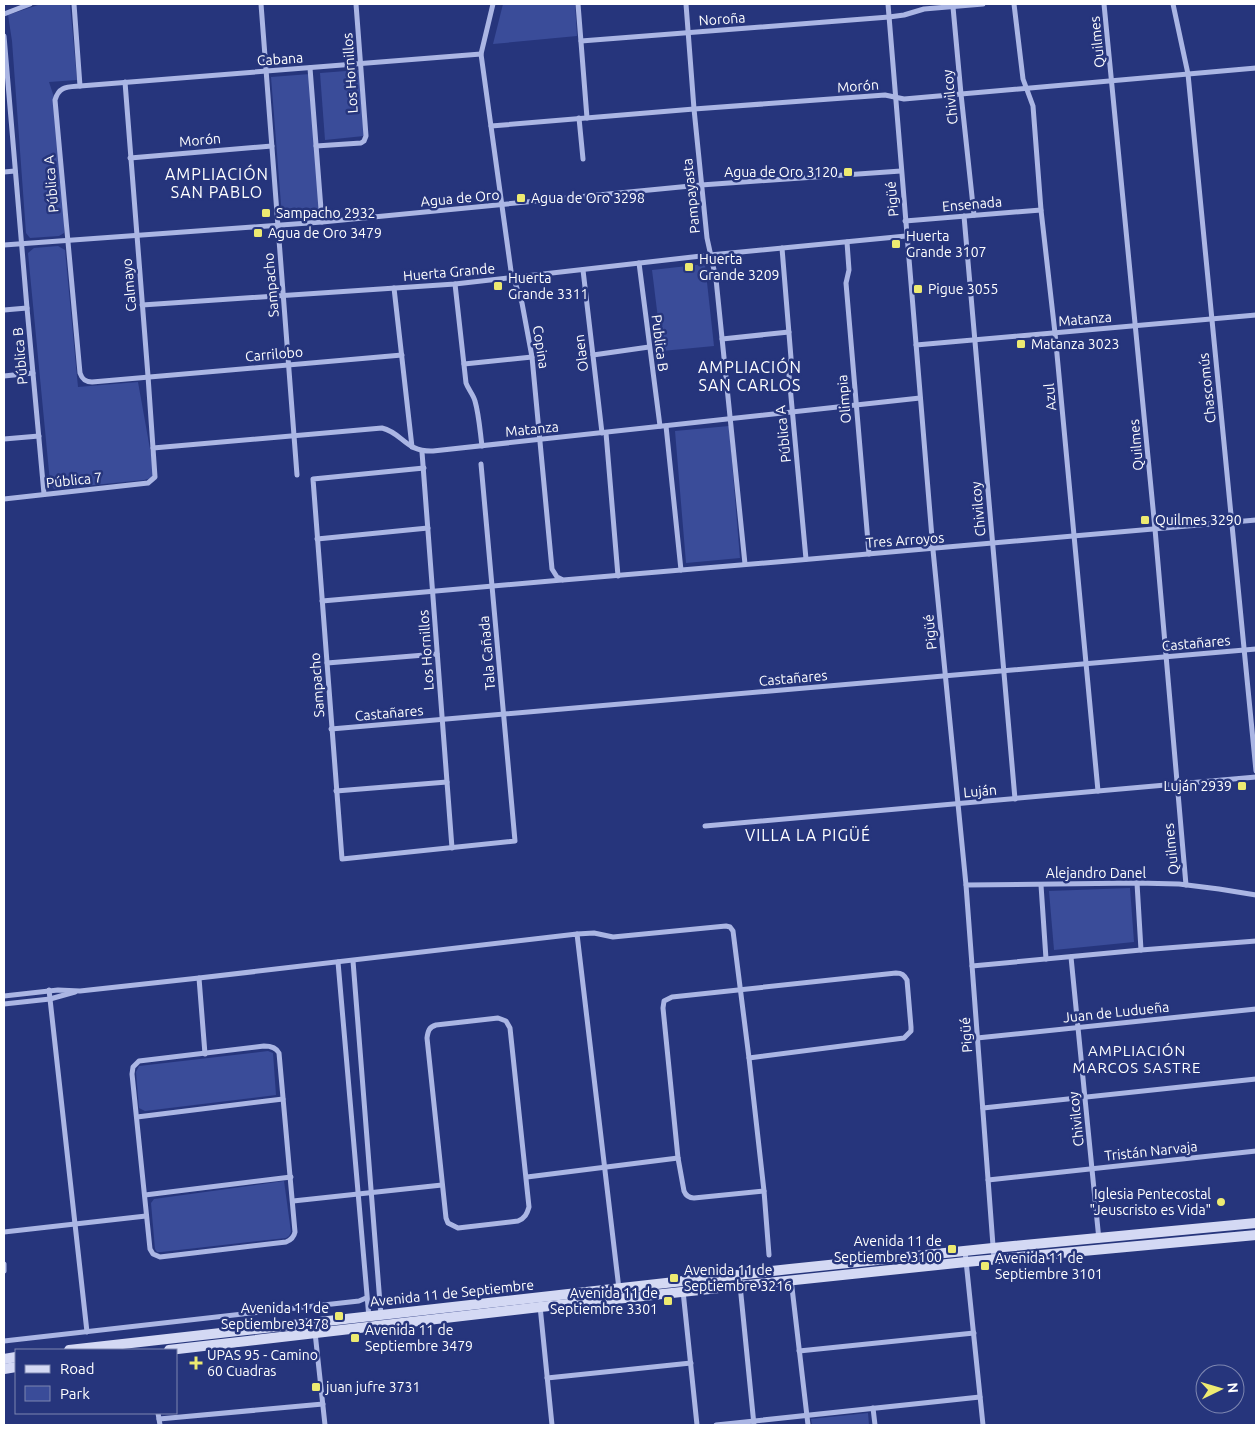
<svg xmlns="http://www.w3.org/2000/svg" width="1260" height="1429" font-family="Ubuntu,sans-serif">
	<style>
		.green { fill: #3a4c99 }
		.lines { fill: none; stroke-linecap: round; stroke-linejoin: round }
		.minor { stroke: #abb6e4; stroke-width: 5 }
		.secondary { stroke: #d4d9f4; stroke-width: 10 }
		.poi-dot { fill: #edea71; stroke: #26357c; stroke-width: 2 }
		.labels { text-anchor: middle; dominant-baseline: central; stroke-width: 5; stroke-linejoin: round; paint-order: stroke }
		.street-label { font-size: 14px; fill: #fff; stroke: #26357c }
		.poi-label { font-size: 14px; fill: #fff; stroke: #26357c; text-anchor: start }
		.neighbourhood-label { font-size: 15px; letter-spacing: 1px; fill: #fff; stroke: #26357c }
		.quarter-label { font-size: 16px; letter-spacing: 1px; fill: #fff; stroke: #26357c }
	</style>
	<rect width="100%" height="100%" fill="#26357c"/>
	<g class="green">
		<path d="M41 4H70L77 80 49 82 55 100 64 201V233L59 236 30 238 26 233 12 41 8 15Z"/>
		<path d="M503 4H575L577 36 493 44Z"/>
		<path d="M359 70 364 136 325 140 320 73Z"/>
		<path d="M310 74 321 213 282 217 271 77Z"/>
		<path d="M58 246 65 250 78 387 138 382 155 477 144 480 54 489 50 482 28 253 34 248Z"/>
		<path d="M705 264 714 346 662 351 652 270Z"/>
		<path d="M729 426 740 558 686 563 675 431Z"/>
		<path d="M1130 888 1134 942 1054 950 1049 891Z"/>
		<path d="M268 1051 273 1053 276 1095 145 1111 139 1108 136 1072 139 1066Z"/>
		<path d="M284 1181 291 1232 289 1236 286 1238 161 1252H157L155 1249 151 1203 154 1199Z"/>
		<path d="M868 1413 869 1425H812L811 1419Z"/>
	</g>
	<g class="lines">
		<g class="minor">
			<path d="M74 4 80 86C67 87 59 86 55 100L80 373C82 379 85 382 92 382L402 355"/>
			<path d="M261 4 297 475"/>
			<path d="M493 4 481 54 511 271 522 303 532 357 552 569 557 577 563 580C794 560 1025 542 1256 520"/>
			<path d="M578 4 587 118"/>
			<path d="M686 4 694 109 707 238 716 279 745 564"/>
			<path d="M888 4 933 550 966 885 994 1259"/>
			<path d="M1014 4 1023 79 1033 106 1041 210 1055 333 1098 791"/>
			<path d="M1104 4 1155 529 1186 885"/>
			<path d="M1173 4 1188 74 1256 771"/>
			<path d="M953 7 961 94 974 215"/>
			<path d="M4 14 30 4"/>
			<path d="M4 36 27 308 44 494"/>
			<path d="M581 41 889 17 904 15 924 9 983 4"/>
			<path d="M310 68 322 222"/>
			<path d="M80 86 481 54"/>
			<path d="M579 118 583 159"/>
			<path d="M491 126 694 109 885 95 904 99 1256 68"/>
			<path d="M316 146 361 143 364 141 366 136 356 4"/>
			<path d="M130 158 272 146"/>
			<path d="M4 172 15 171"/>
			<path d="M964 216 1015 799"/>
			<path d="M905 221 1041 210"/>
			<path d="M847 242 849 270 846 283 869 554"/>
			<path d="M4 245 322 222 701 185 901 171"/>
			<path d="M782 248 791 358 789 375 806 559"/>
			<path d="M639 263 660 426"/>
			<path d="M583 270 602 433"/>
			<path d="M455 284 466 383C468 389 473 394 475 401 479 415 480 431 482 446"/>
			<path d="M394 288 412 447"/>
			<path d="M142 305 455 284 710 255 906 236"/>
			<path d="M4 310 27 308"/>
			<path d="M722 339 789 332"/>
			<path d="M916 345 1256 315"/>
			<path d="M593 355 649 347"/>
			<path d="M464 364 532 357"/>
			<path d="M4 376 33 373"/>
			<path d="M666 426 681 570"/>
			<path d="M606 433 618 576"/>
			<path d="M4 439 39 436"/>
			<path d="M153 448 382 428C403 433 405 452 433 451L920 398"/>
			<path d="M422 452 452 848"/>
			<path d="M424 468 313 479 342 859 515 841 481 464"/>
			<path d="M4 499 148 483 155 477 148 376 125 82"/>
			<path d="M317 539 428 528"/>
			<path d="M322 601 562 580"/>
			<path d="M327 663 437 654"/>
			<path d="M331 729 1256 649"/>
			<path d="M336 791 447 782"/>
			<path d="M705 826 1256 777"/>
			<path d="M1137 883 1141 950"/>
			<path d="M966 885 1137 883 1179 884 1219 889 1256 895"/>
			<path d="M1041 885 1046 959"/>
			<path d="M577 934 594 933 613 937 726 926 730 927 733 931 749 1058 764 1191 769 1255"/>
			<path d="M1071 957 1099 1240"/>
			<path d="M353 961 381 1316"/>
			<path d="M338 962 369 1318"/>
			<path d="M972 966 1141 950 1256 941"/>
			<path d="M199 978 205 1054"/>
			<path d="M49 990 87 1332"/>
			<path d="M4 996 58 990 80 991 199 978 577 934 619 1289"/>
			<path d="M4 1004 50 999 75 992"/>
			<path d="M498 1018 506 1021 510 1028 529 1207C527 1214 525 1218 518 1221L458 1228 448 1223 446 1218 427 1038C428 1031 429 1027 436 1025Z"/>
			<path d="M977 1038 1256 1009"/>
			<path d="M264 1046C270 1046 276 1047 279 1053L295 1232C294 1237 291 1240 286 1242L160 1257 153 1254 150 1249 132 1074 133 1067 139 1061Z"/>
			<path d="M749 1058 904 1038 911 1031V1027L907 980C904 975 902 973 896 973L672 997 664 1001 663 1008 678 1158 684 1191C686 1196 689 1198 694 1198L764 1191"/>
			<path d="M983 1108 1256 1079"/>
			<path d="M137 1117 283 1099"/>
			<path d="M527 1177 678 1158"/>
			<path d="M988 1180 1256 1151"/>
			<path d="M145 1195 291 1177"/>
			<path d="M293 1201 442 1185"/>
			<path d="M4 1232 146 1216"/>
			<path d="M965 1251 983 1425"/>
			<path d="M4 1264V1271"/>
			<path d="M739 1275 754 1425"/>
			<path d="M791 1279 808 1425"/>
			<path d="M683 1291 697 1425"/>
			<path d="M540 1306 552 1425"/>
			<path d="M314 1323 325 1425"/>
			<path d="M4 1341 359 1301 366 1298"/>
			<path d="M799 1351 974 1333"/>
			<path d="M547 1378 691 1363"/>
			<path d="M873 1408 875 1425"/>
			<path d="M158 1413 160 1425"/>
			<path d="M159 1419 323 1404"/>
			<path d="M716 1425 980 1397"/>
		</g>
		<g class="secondary">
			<path d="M69 1350 790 1269 993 1248 1256 1223"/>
			<path d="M169 1350 540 1307 966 1262 1256 1235"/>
			<path d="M4 1359 16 1357"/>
			<path d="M4 1369 16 1367"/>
		</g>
	</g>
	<g class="poi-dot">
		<rect x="843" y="167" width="10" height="10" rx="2.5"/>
		<rect x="516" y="193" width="10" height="10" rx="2.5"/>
		<rect x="261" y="208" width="10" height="10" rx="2.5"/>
		<rect x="253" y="228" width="10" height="10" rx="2.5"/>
		<rect x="891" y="239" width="10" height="10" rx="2.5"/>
		<rect x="684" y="262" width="10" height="10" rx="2.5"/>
		<rect x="493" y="281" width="10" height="10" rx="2.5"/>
		<rect x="913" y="284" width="10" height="10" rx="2.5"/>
		<rect x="1016" y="339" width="10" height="10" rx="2.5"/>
		<rect x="1140" y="515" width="10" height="10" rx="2.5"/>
		<rect x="1237" y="781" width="10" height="10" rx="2.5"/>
		<circle cx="1221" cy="1202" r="5"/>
		<rect x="947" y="1244" width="10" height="10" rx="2.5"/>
		<rect x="980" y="1261" width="10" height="10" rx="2.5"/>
		<rect x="669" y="1273" width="10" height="10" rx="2.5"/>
		<rect x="663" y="1296" width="10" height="10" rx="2.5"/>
		<rect x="334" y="1311" width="10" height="10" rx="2.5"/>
		<rect x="350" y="1333" width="10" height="10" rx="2.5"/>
		<path d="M193.5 1355.5h5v5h5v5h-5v5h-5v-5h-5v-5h5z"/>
		<rect x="311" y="1382" width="10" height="10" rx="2.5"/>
	</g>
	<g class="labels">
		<g class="street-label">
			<text transform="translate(722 19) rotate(-4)">Noroña</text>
			<text transform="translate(1097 42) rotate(-96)">Quilmes</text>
			<text transform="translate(280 59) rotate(-4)">Cabana</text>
			<text transform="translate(350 73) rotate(-94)">Los Hornillos</text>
			<text transform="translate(858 86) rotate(-4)">Morón</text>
			<text transform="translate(950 97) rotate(-96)">Chivilcoy</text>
			<text transform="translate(200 140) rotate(-5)">Morón</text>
			<text transform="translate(51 184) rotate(-95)">Pública A</text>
			<text transform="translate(691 196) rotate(-96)">Pampayasta</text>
			<text transform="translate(460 198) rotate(-5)">Agua de Oro</text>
			<text transform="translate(892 199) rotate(-95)">Pigüé</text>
			<text transform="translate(972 204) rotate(-5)">Ensenada</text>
			<text transform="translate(449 272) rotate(-5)">Huerta Grande</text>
			<text transform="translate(129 285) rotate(-95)">Calmayo</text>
			<text transform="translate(271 285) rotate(-95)">Sampacho</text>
			<text transform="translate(1085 319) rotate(-5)">Matanza</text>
			<text transform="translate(660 343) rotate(83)">Publica B</text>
			<text transform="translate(541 347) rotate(81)">Copina</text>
			<text transform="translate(581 353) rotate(-97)">Olaen</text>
			<text transform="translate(274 354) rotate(-5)">Carrilobo</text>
			<text transform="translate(20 356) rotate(-95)">Pública B</text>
			<text transform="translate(1207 388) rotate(-96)">Chascomús</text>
			<text transform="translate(1050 397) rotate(-95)">Azul</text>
			<text transform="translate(844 399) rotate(-95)">Olimpia</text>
			<text transform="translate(532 429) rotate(-6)">Matanza</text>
			<text transform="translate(783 434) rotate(-96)">Pública A</text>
			<text transform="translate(1136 445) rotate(-95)">Quilmes</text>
			<text transform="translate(74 480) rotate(-6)">Pública 7</text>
			<text transform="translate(978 509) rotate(-95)">Chivilcoy</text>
			<text transform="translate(905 540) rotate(-4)">Tres Arroyos</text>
			<text transform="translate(930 632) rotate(-96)">Pigüé</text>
			<text transform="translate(1196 643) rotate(-5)">Castañares</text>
			<text transform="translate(426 650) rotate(-94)">Los Hornillos</text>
			<text transform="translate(487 653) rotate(-95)">Tala Cañada</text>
			<text transform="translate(793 678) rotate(-5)">Castañares</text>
			<text transform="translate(317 685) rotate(-94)">Sampacho</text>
			<text transform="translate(389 713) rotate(-5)">Castañares</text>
			<text transform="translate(980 791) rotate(-5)">Luján</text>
			<text transform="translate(1171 849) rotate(-96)">Quilmes</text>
			<text x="1096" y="873">Alejandro Danel</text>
			<text transform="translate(1116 1012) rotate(-6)">Juan de Ludueña</text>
			<text transform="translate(966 1035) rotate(-94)">Pigüé</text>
			<text transform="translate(1076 1119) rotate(-96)">Chivilcoy</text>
			<text transform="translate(1151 1151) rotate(-6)">Tristán Narvaja</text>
			<text transform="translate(452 1293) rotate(-6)">Avenida 11 de Septiembre</text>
		</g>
		<g class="poi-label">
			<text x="838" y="172" text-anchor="end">Agua de Oro 3120</text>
			<text x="531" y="198">Agua de Oro 3298</text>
			<text x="276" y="213">Sampacho 2932</text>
			<text x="268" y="233">Agua de Oro 3479</text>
			<text x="906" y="236">Huerta<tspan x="906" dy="16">Grande 3107</tspan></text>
			<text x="699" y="259">Huerta<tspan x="699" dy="16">Grande 3209</tspan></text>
			<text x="508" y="278">Huerta<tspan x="508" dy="16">Grande 3311</tspan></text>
			<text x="928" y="289">Pigue 3055</text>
			<text x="1031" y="344">Matanza 3023</text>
			<text x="1155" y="520">Quilmes 3290</text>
			<text x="1232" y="786" text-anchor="end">Luján 2939</text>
			<text x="1211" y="1194" text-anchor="end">Iglesia Pentecostal<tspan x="1211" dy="16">"Jeuscristo es Vida"</tspan></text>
			<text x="942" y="1241" text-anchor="end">Avenida 11 de<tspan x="942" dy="16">Septiembre 3100</tspan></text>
			<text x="995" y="1258">Avenida 11 de<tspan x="995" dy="16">Septiembre 3101</tspan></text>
			<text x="684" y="1270">Avenida 11 de<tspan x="684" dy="16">Septiembre 3216</tspan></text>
			<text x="658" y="1293" text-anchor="end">Avenida 11 de<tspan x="658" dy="16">Septiembre 3301</tspan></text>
			<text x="329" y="1308" text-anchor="end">Avenida 11 de<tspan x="329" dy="16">Septiembre 3478</tspan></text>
			<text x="365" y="1330">Avenida 11 de<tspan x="365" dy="16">Septiembre 3479</tspan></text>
			<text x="207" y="1355">UPAS 95 - Camino<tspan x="207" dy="16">60 Cuadras</tspan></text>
			<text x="326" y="1387">juan jufre 3731</text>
		</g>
		<g class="neighbourhood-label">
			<text x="1137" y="1050">AMPLIACIÓN<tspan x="1137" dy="17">MARCOS SASTRE</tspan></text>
		</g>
		<g class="quarter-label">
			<text x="217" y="174">AMPLIACIÓN<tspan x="217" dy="18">SAN PABLO</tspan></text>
			<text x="750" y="367">AMPLIACIÓN<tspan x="750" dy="18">SAN CARLOS</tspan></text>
			<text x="808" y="835">VILLA LA PIGÜÉ</text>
		</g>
	</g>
	<rect width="1260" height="1429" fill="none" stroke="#ffffff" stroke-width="10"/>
	<rect x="15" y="1349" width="162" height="65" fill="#26357c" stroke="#7d86b0"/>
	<rect x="25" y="1365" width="25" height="8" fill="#d4d9f4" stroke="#7d86b0"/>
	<text x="60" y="1374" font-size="15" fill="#ffffff">Road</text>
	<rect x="25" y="1386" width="25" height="15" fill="#3a4c99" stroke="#7d86b0"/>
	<text x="60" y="1399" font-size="15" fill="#ffffff">Park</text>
	<g transform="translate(1220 1389) rotate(85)"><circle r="24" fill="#26357c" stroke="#7d86b0"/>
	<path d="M0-4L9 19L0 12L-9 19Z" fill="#edea71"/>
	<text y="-8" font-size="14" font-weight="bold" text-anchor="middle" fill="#ffffff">N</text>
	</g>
</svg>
